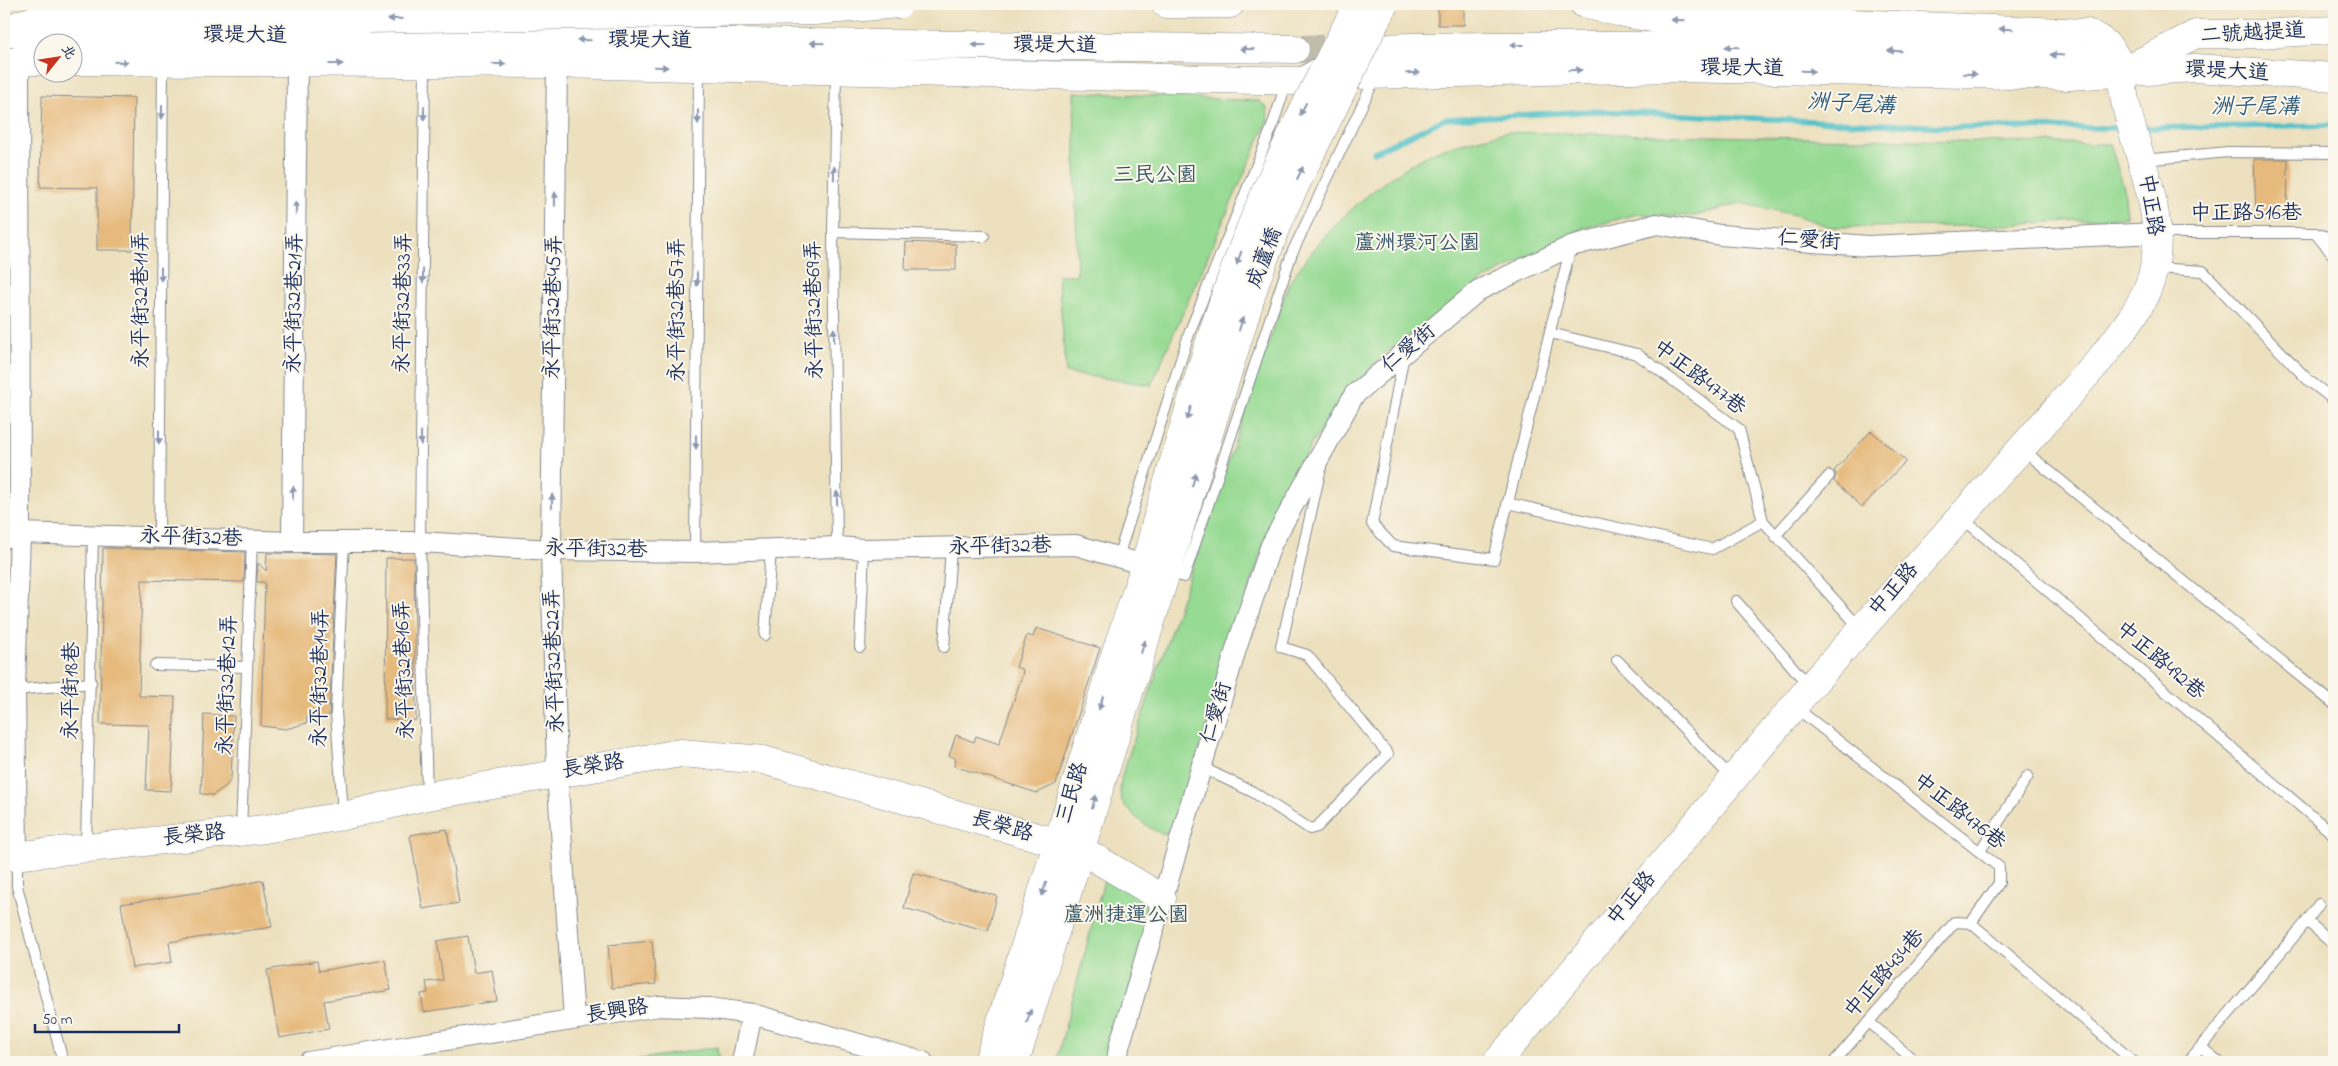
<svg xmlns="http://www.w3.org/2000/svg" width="2338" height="1066" font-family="'Indie Flower','LXGW WenKai TC',sans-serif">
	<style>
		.green { fill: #96da93; stroke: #588478 }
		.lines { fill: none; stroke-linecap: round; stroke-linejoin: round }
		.stream { stroke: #53c1c8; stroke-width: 5.5 }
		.building { fill: #e6b97b }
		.secondary-tunnel { stroke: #c2bdab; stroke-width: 28; stroke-dasharray: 28 14; stroke-linecap: butt }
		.lane-casing { stroke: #84888e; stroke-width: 12 }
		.street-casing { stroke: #84888e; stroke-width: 22 }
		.secondary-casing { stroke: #84888e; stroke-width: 29 }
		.lane { stroke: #fff; stroke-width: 10 }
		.street { stroke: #fff; stroke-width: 20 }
		.secondary { stroke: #fff; stroke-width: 28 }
		.secondary-bridge-casing { stroke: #84888e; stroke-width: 29; stroke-linecap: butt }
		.secondary-bridge { stroke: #fff; stroke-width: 28 }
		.oneway { fill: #8d97ae }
		.labels { text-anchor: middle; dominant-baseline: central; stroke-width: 4; stroke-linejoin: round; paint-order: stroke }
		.street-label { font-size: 21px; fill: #1b2f5e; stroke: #fbf7ec }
		.park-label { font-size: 21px; fill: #3a5a6b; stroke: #fbf7ec }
		.water-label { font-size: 22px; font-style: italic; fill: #2c5b7e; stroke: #fbf7ec }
	</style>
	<rect width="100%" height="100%" fill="#fbf7ec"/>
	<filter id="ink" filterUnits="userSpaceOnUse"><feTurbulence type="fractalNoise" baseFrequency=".02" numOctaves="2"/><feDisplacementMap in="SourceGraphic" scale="10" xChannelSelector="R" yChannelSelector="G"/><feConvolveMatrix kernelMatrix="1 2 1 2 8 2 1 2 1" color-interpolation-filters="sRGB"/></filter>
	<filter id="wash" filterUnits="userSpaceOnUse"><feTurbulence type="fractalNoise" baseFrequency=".0096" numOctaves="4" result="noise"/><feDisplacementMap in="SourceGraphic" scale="20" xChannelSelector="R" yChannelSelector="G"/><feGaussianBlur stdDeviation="1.12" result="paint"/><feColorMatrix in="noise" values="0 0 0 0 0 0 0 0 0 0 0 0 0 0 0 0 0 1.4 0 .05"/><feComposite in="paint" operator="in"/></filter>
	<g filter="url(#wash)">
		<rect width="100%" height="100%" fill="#ece0be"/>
		<g class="green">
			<path d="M1074 92 1259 101 1267 108 1268 120 1151 385 1066 373 1058 275H1077Z"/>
			<path d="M1505 132 2110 144 2124 188 2127 217 1990 226 1831 227 1795 215 1741 203 1695 216 1637 214 1581 229 1480 282 1383 355 1342 401 1312 443 1265 540 1178 819C1175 824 1172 832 1165 833 1155 836 1124 809 1121 799 1119 792 1121 782 1122 775L1288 285C1322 231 1375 182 1432 153 1453 143 1483 139 1505 132Z"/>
			<path d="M1108 865 1162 898 1117 1062H1056Z"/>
			<path d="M717 1047 719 1062H621Z"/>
		</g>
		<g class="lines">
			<g class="stream">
				<path d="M2140 128 2334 125"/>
				<path d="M1374 152 1445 119 1595 111 1946 127 2123 128"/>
			</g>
		</g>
		<g id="blocks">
			<g class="building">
				<rect x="1438" y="4" width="26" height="21"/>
				<path d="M42 96 134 98 132 250H97V188L40 187Z"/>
				<path d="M2254 159H2288L2287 219 2256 218Z"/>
				<path d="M906 242 956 244V270H905Z"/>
				<path d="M1871 431 1906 461 1862 507 1834 481 1836 474 1834 471Z"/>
				<path d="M103 548 245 552 244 582 142 580 139 696 175 697 171 791 146 790 149 725 100 724Z"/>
				<path d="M267 553 337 554 329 716 306 718 307 723 286 729 261 726 265 582H257L258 563 266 571Z"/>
				<path d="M386 558H414L416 720 385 719Z"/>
				<path d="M1036 628 1100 648 1056 784 1037 793 954 766 956 758 949 756 956 735 974 742 976 736 999 744 1022 676 1023 670 1016 667 1027 635 1033 637Z"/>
				<path d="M204 714 234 716 231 778 227 785 213 795 201 794Z"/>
				<path d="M447 829 459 903 423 909 410 835Z"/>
				<path d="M913 873 997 896 988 931 904 908Z"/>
				<path d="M263 880 272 927 169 942 172 962 132 968 121 904 221 889Z"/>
				<path d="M468 936 474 973 492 970 497 1001 424 1012 421 994 428 993 426 982 443 980 437 941Z"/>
				<path d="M652 941 656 984 612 988 608 945Z"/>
				<path d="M385 960 391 990 324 1001 329 1029 279 1038 267 970 317 961 319 971Z"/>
			</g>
		</g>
	</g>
	<g filter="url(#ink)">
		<use href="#blocks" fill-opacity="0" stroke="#84888e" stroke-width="1"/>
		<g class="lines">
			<path class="secondary-tunnel" d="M1295 49 1357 48"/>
			<g class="lane-casing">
				<g id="lane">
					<path d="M425 64 420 542 427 796"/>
					<path d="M836 72 833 232 837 547"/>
					<path d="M2143 160 2228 152 2334 153"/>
					<path d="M833 232 984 236"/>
					<path d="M2158 233H2315L2334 239"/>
					<path d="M2315 233 2334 256"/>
					<path d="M2155 268 2203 271 2308 380 2334 400"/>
					<path d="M1550 333 1637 354 1739 429 1763 521 1860 628"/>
					<path d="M1404 354 1372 524 1393 546 1494 559 1571 246"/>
					<path d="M2022 449 2334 704"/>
					<path d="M1507 503 1712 549 1763 521"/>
					<path d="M1961 517 2334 835"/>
					<path d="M1775 536 1829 476"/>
					<path d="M159 537 163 63"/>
					<path d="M695 552 699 69"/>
					<path d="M1118 557 1190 331 1272 127 1287 81 1321 60"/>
					<path d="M1168 572 1184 577 1292 253 1375 78"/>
					<path d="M1736 601 1809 686"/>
					<path d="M765 635 771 549"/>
					<path d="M860 647 864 549"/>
					<path d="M944 647 951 548"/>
					<path d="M1617 660 1732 778"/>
					<path d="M155 665 247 667"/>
					<path d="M4 691 91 683"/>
					<path d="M1795 707 1999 867V883L1971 923"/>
					<path d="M1201 767 1253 792 1310 829 1317 827 1388 754 1307 655 1281 647 1321 468"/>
					<path d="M343 815 336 712 344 541"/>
					<path d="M241 831 252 540"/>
					<path d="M86 847 93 536"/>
					<path d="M1980 851 2028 776"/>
					<path d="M17 857V886L63 1062"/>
					<path d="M2307 921 2319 904"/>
					<path d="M1971 923 2134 1062"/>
					<path d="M1869 1022 1916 1062"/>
					<path d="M2201 1047 2219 1062"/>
					<path d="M1834 1062 1955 922 1971 923"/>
					<path d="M2188 1062 2307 921 2334 945"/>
				</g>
			</g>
			<g class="street-casing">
				<g id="street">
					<path d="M557 64 551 550 557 773 574 1019"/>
					<path d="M4 538 20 533 292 542H420L551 550 695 552 837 547 864 549 1076 545 1158 569"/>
					<path d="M292 542 297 64"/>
					<path d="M17 855 15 688 20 533 19 61 23 50"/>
					<path d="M308 1062 659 1006 708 1008 752 1014 923 1062"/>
					<path d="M742 1062 752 1014"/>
					<path d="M1117 1062 1119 1047 1237 646 1271 545 1354 395 1479 290 1571 246 1657 224 1720 235 1868 246 2157 233"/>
				</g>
			</g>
			<g class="secondary-casing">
				<g id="secondary">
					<path d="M1166 4H1230"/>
					<path d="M18 25 75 7 364 19"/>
					<path d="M4 33 1295 49"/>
					<path d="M1376 48C1606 42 1835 49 2064 55L2105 68"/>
					<path d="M72 61 557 64 1301 81"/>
					<path d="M4 62 42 61"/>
					<path d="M2131 67 2196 34H2259L2334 30"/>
					<path d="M1364 75 1678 68 2069 76 2195 68 2334 77"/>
					<path d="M4 857 265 829 343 816 427 796 681 753 763 760 1080 849 1162 898"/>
					<path d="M988 1062C1030 932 1071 802 1110 671 1125 622 1145 574 1156 523"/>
					<path d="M1015 1062 1180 527"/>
					<path d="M1497 1062 1810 687 2098 362C2120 334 2146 305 2154 268 2166 213 2137 157 2126 105 2122 90 2123 74 2117 60 2111 46 2100 38 2087 33L1849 23 1663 20 1618 12 1584 4"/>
				</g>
			</g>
			<use href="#lane" class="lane"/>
			<use href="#street" class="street"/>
			<use href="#secondary" class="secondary"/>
			<g class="secondary-bridge-casing">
				<g id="secondary-bridge">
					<path d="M368 19 815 11 899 4"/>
					<path d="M1156 523C1185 425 1211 327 1249 232 1280 153 1319 79 1358 4"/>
					<path d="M1180 527 1257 277 1285 206 1384 4"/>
				</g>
			</g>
			<use href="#secondary-bridge" class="secondary-bridge"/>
		</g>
		<defs><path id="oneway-solid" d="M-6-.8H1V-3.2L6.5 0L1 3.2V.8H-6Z" transform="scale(1.25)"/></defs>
		<g class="oneway">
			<use href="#oneway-solid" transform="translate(395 19) rotate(179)"/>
			<use href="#oneway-solid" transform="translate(1678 20) rotate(-179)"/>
			<use href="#oneway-solid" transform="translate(2006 29) rotate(-178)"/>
			<use href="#oneway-solid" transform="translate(584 40) rotate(-179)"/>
			<use href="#oneway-solid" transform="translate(817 43) rotate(-179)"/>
			<use href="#oneway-solid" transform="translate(979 45) rotate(-179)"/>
			<use href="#oneway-solid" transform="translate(1517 45) rotate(180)"/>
			<use href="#oneway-solid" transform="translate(1732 47) rotate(-179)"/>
			<use href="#oneway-solid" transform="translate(1247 49) rotate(-179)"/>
			<use href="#oneway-solid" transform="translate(1895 51) rotate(-179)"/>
			<use href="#oneway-solid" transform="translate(2057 55) rotate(-177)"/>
			<use href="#oneway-solid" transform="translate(121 62) rotate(1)"/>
			<use href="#oneway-solid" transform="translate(336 64)"/>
			<use href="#oneway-solid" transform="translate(499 64)"/>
			<use href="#oneway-solid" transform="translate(661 67) rotate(1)"/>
			<use href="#oneway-solid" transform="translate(1575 70) rotate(-1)"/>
			<use href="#oneway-solid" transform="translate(1808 71) rotate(1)"/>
			<use href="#oneway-solid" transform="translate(1413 73) rotate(-1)"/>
			<use href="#oneway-solid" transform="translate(1970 74) rotate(1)"/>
			<use href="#oneway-solid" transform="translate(1303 109) rotate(117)"/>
			<use href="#oneway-solid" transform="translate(162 112) rotate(90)"/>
			<use href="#oneway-solid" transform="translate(424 113) rotate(91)"/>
			<use href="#oneway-solid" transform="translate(698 117) rotate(90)"/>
			<use href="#oneway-solid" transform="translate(834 173) rotate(-89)"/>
			<use href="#oneway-solid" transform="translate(1300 173) rotate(-65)"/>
			<use href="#oneway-solid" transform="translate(555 199) rotate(-89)"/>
			<use href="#oneway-solid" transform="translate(296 208) rotate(-89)"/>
			<use href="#oneway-solid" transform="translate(1239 258) rotate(110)"/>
			<use href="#oneway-solid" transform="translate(161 274) rotate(90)"/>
			<use href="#oneway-solid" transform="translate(423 276) rotate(91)"/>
			<use href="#oneway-solid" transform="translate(697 279) rotate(90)"/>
			<use href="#oneway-solid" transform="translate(1241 324) rotate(-73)"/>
			<use href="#oneway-solid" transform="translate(834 335) rotate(-91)"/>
			<use href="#oneway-solid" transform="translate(1189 413) rotate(107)"/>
			<use href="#oneway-solid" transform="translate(159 437) rotate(90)"/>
			<use href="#oneway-solid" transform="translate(421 438) rotate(91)"/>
			<use href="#oneway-solid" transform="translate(696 442) rotate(90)"/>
			<use href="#oneway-solid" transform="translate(1194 480) rotate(-73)"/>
			<use href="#oneway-solid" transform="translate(293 493) rotate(-89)"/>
			<use href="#oneway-solid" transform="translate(837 498) rotate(-91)"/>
			<use href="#oneway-solid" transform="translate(552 501) rotate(-89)"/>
			<use href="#oneway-solid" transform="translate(1143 647) rotate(-72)"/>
			<use href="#oneway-solid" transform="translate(1101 703) rotate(107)"/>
			<use href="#oneway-solid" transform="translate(1094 802) rotate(-73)"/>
			<use href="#oneway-solid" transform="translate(1044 889) rotate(108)"/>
			<use href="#oneway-solid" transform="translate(1029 1016) rotate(-73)"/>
		</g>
	</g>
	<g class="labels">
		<g class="street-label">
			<text transform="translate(2253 34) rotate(-3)">二號越提道</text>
			<text transform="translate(245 36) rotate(1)">環堤大道</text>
			<text transform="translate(650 41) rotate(1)">環堤大道</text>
			<text transform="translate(1055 46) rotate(1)">環堤大道</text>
			<text transform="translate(1742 69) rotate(1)">環堤大道</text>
			<text transform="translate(2227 72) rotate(3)">環堤大道</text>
			<text transform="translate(2150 205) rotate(81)">中正路</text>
			<text x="2246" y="214">中正路516巷</text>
			<text transform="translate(1809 241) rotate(4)">仁愛街</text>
			<text transform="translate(1265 258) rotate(-69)">成蘆橋</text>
			<text transform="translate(142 300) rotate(-90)">永平街32巷11弄</text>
			<text transform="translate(295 303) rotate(-89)">永平街32巷21弄</text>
			<text transform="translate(404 303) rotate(-89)">永平街32巷33弄</text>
			<text transform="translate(554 307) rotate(-89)">永平街32巷45弄</text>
			<text transform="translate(678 310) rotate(-90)">永平街32巷57弄</text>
			<text transform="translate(815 310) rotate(-91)">永平街32巷69弄</text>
			<text transform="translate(1409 349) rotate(-40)">仁愛街</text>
			<text transform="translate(1699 378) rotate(37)">中正路477巷</text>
			<text transform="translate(191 538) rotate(2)">永平街32巷</text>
			<text transform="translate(1000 547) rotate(-1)">永平街32巷</text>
			<text transform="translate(596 550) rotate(1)">永平街32巷</text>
			<text transform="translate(1894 590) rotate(-49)">中正路</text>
			<text transform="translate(555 661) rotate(-92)">永平街32巷22弄</text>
			<text transform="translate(2160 661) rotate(40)">中正路492巷</text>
			<text transform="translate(405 670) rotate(-92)">永平街32巷16弄</text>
			<text transform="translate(321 678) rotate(-89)">永平街32巷14弄</text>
			<text transform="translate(228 685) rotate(-88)">永平街32巷12弄</text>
			<text transform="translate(72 691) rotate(-89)">永平街18巷</text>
			<text transform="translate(1217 713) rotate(-74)">仁愛街</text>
			<text transform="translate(593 767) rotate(-9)">長榮路</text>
			<text transform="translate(1073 793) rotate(-73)">三民路</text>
			<text transform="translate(1959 812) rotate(38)">中正路476巷</text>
			<text transform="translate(1002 827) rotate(16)">長榮路</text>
			<text transform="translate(194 836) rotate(-6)">長榮路</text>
			<text transform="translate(1632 899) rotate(-50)">中正路</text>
			<text transform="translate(1885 974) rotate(-49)">中正路434巷</text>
			<text transform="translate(617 1012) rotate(-9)">長興路</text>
		</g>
		<g class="park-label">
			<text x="1155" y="176">三民公園</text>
			<text x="1417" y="244">蘆洲環河公園</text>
			<text x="1126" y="916">蘆洲捷運公園</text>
		</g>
		<g class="water-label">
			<text transform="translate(1851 105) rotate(3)">洲子尾溝</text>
			<text x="2255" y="108">洲子尾溝</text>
		</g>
	</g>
	<rect width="2338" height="1066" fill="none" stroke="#fbf7ec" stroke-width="20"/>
	<g transform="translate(58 58) rotate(60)"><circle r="24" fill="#fbf7ec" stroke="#a1a7b3"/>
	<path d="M0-4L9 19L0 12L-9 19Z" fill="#c8321e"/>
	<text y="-8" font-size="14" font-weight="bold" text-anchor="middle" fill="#1b2f5e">北</text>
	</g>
	<path d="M35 1024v8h144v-8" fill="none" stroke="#1b2f5e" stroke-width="2.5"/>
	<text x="42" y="1024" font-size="15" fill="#1b2f5e" stroke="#fbf7ec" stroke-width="4" paint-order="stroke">50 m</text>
</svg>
